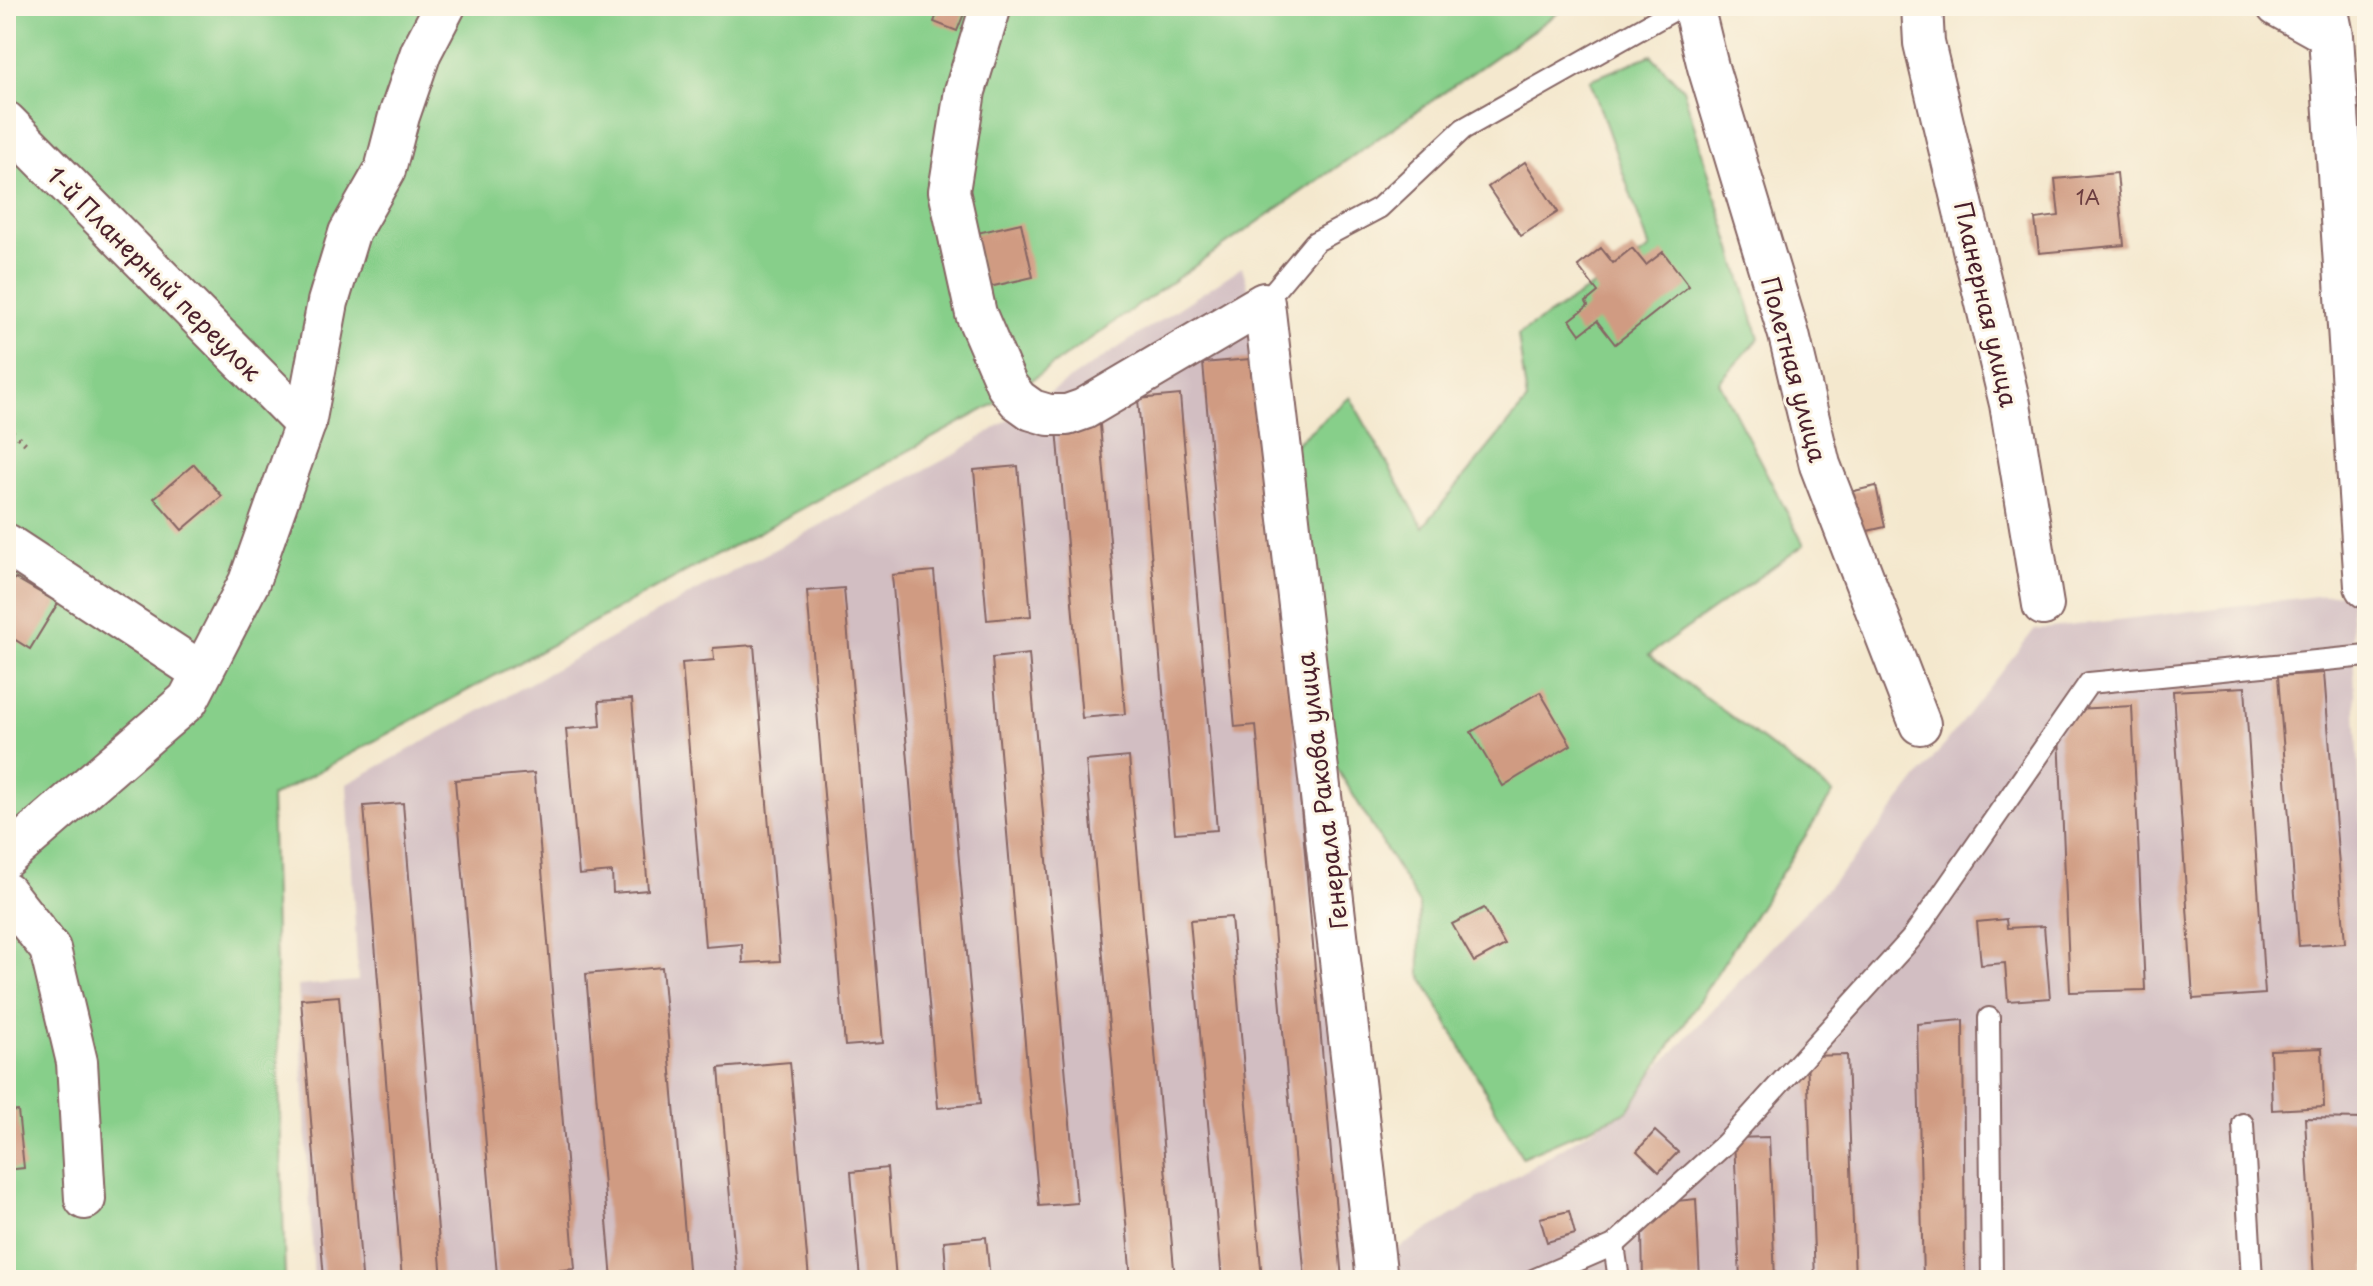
<svg xmlns="http://www.w3.org/2000/svg" width="2373" height="1286" font-family="'Playpen Sans',sans-serif">
	<style>
		.industrial { fill: #d2bec2 }
		.green { fill: #87cf8a; stroke: #68775a; stroke-width: 2 }
		.building { fill: #d09b82 }
		.lines { fill: none; stroke-linecap: round; stroke-linejoin: round }
		.service-casing { stroke: #866564; stroke-width: 24 }
		.minor-casing { stroke: #866564; stroke-width: 44 }
		.tertiary-casing { stroke: #866564; stroke-width: 48 }
		.path { stroke: #866564; stroke-width: 5; stroke-dasharray: 2 6; stroke-linecap: butt }
		.service { stroke: #fff; stroke-width: 20 }
		.minor { stroke: #fff; stroke-width: 40 }
		.tertiary { stroke: #fff; stroke-width: 44 }
		.labels { text-anchor: middle; dominant-baseline: central; stroke-width: 6; stroke-linejoin: round; paint-order: stroke }
		.number-label { font-size: 20px; fill: #6c3e41 }
		.street-label { font-size: 24px; fill: #4a1f2b; stroke: #fcf5e5 }
	</style>
	<rect width="100%" height="100%" fill="#fcf5e5"/>
	<filter id="ink" filterUnits="userSpaceOnUse"><feTurbulence type="fractalNoise" baseFrequency=".0125" numOctaves="2"/><feDisplacementMap in="SourceGraphic" scale="16" xChannelSelector="R" yChannelSelector="G"/><feConvolveMatrix kernelMatrix="1 2 1 2 8 2 1 2 1" color-interpolation-filters="sRGB"/></filter>
	<filter id="wash" filterUnits="userSpaceOnUse"><feTurbulence type="fractalNoise" baseFrequency=".006" numOctaves="4" result="noise"/><feDisplacementMap in="SourceGraphic" scale="32" xChannelSelector="R" yChannelSelector="G"/><feGaussianBlur stdDeviation="1.8" result="paint"/><feColorMatrix in="noise" values="0 0 0 0 0 0 0 0 0 0 0 0 0 0 0 0 0 1.4 0 .05"/><feComposite in="paint" operator="in"/></filter>
	<g filter="url(#wash)">
		<rect width="100%" height="100%" fill="#f4e8ce"/>
		<g class="industrial">
			<path d="M1242 267 1265 340 1370 1280H314L298 986 358 981 347 784 724 576 957 453Z"/>
			<path d="M2350 592 2367 928V1280H1391L1389 1254 1611 1118 1856 857 2034 630Z"/>
		</g>
		<g class="green">
			<path d="M6 6H1568L1004 399 271 797 285 1280H6Z"/>
			<path d="M1651 55 1683 89 1759 338 1719 382 1804 545 1649 655 1833 793 1628 1111 1522 1157 1420 974 1419 904 1323 745 1287 451 1350 397 1423 527 1527 401 1518 335 1650 249 1590 80Z"/>
		</g>
		<g id="blocks">
			<g class="building">
				<path d="M940 6H967L957 31 934 22Z"/>
				<path d="M1525 162 1558 212 1521 236 1488 187Z"/>
				<path d="M2117 173 2124 245 2039 253 2035 219 2059 216 2055 179Z"/>
				<path d="M1021 223 1033 277 985 288 973 234Z"/>
				<path d="M1601 248 1613 263 1632 248 1646 265 1663 252 1689 286 1615 344 1597 321 1580 334 1570 320 1588 306 1586 302 1598 292 1578 266Z"/>
				<path d="M1262 358 1342 1280H1305L1256 725 1235 727 1203 363Z"/>
				<path d="M1180 395 1217 830 1175 833 1138 399Z"/>
				<path d="M1100 425 1125 714 1082 718 1057 429Z"/>
				<path d="M194 464 222 496 182 530 154 498Z"/>
				<path d="M1018 466 1031 616 987 620 974 470Z"/>
				<path d="M1876 486 1885 527 1850 535 1841 494Z"/>
				<path d="M934 571 980 1104 938 1108 892 575Z"/>
				<path d="M15 578 58 603 30 649 6 634V592Z"/>
				<path d="M844 588 883 1043 845 1046 807 591Z"/>
				<path d="M754 645 780 961 743 963 742 944 705 947 682 663 714 660 713 648Z"/>
				<path d="M1029 654 1077 1203 1039 1206 992 658Z"/>
				<path d="M2324 673 2345 943 2299 946 2278 676Z"/>
				<path d="M2245 687 2265 994 2193 999 2173 691Z"/>
				<path d="M1540 692 1571 745 1503 786 1471 732Z"/>
				<path d="M632 699 648 890 613 893 612 872 579 875 566 729 601 726 599 701Z"/>
				<path d="M2132 706 2145 990 2070 992 2059 734 2075 709Z"/>
				<path d="M1129 757 1175 1280H1131L1086 761Z"/>
				<path d="M534 773 575 1269 497 1275 455 780Z"/>
				<path d="M403 803 421 1022 442 1280H402L364 806Z"/>
				<path d="M1484 908 1505 945 1474 962 1452 924Z"/>
				<path d="M1231 917 1262 1280H1222L1190 920Z"/>
				<path d="M2006 919 2007 928 2044 926 2050 998 2008 1001 2005 963 1981 965 1977 922Z"/>
				<path d="M662 967 689 1280H612L586 974Z"/>
				<path d="M339 996 362 1276 324 1279 301 999Z"/>
				<path d="M1963 1020 1965 1280H1923L1917 1024Z"/>
				<path d="M2322 1048 2324 1107 2272 1110 2270 1050Z"/>
				<path d="M1847 1055 1855 1280H1815L1807 1056Z"/>
				<path d="M790 1062 809 1280H737L719 1068Z"/>
				<path d="M18 1111 24 1168 6 1170V1112Z"/>
				<path d="M2305 1118 2367 1119V1280H2314Z"/>
				<path d="M1655 1131 1678 1152 1659 1172 1637 1151Z"/>
				<path d="M1769 1137 1775 1280H1740L1734 1138Z"/>
				<path d="M887 1168 896 1280H860L851 1172Z"/>
				<path d="M1696 1199 1700 1280H1643L1642 1231 1667 1202Z"/>
				<path d="M1569 1211 1575 1234 1547 1242 1540 1218Z"/>
				<path d="M986 1237 990 1280H947L944 1241Z"/>
			</g>
		</g>
	</g>
	<g filter="url(#ink)">
		<use href="#blocks" fill-opacity="0" stroke="#866564" stroke-width="2"/>
		<g class="lines">
			<g class="service-casing">
				<g id="service">
					<path d="M1264 303 1315 242 1379 208 1463 129 1681 6"/>
					<path d="M1989 1018 1992 1280"/>
					<path d="M2243 1124 2252 1280"/>
					<path d="M1614 1245 1619 1280"/>
					<path d="M1533 1280 1614 1245 1725 1144 1911 939 2089 683 2367 656"/>
				</g>
			</g>
			<g class="minor-casing">
				<g id="minor">
					<path d="M991 6 965 91 949 191 976 314 1007 386 1018 400 1032 410 1049 415H1067L1084 409 1264 303 1377 1280"/>
					<path d="M1693 6 1708 67 1789 335 1820 465 1920 724"/>
					<path d="M1922 6 1924 43 2010 404 2043 605"/>
					<path d="M2277 6 2331 36"/>
					<path d="M6 122 305 424"/>
					<path d="M6 544 201 672"/>
					<path d="M6 857 188 700 249 582 305 424 328 302 349 233 385 170 399 116 421 52 445 6"/>
					<path d="M6 893 50 949 77 1062 85 1199"/>
				</g>
			</g>
			<g class="tertiary-casing">
				<path id="tertiary" d="M2325 6 2331 36 2367 586"/>
			</g>
			<path class="path" d="M6 426 28 446"/>
			<use href="#service" class="service"/>
			<use href="#minor" class="minor"/>
			<use href="#tertiary" class="tertiary"/>
		</g>
	</g>
	<g class="labels">
		<g class="number-label">
			<text x="2088" y="197">1А</text>
		</g>
		<g class="street-label">
			<text transform="translate(155 273) rotate(45)">1-й Планерный переулок</text>
			<text transform="translate(1987 304) rotate(77)">Планерная улица</text>
			<text transform="translate(1795 369) rotate(75)">Полетная улица</text>
			<text transform="translate(1321 791) rotate(-97)">Генерала Ракова улица</text>
		</g>
	</g>
	<rect width="2373" height="1286" fill="none" stroke="#fcf5e5" stroke-width="32"/>
</svg>
